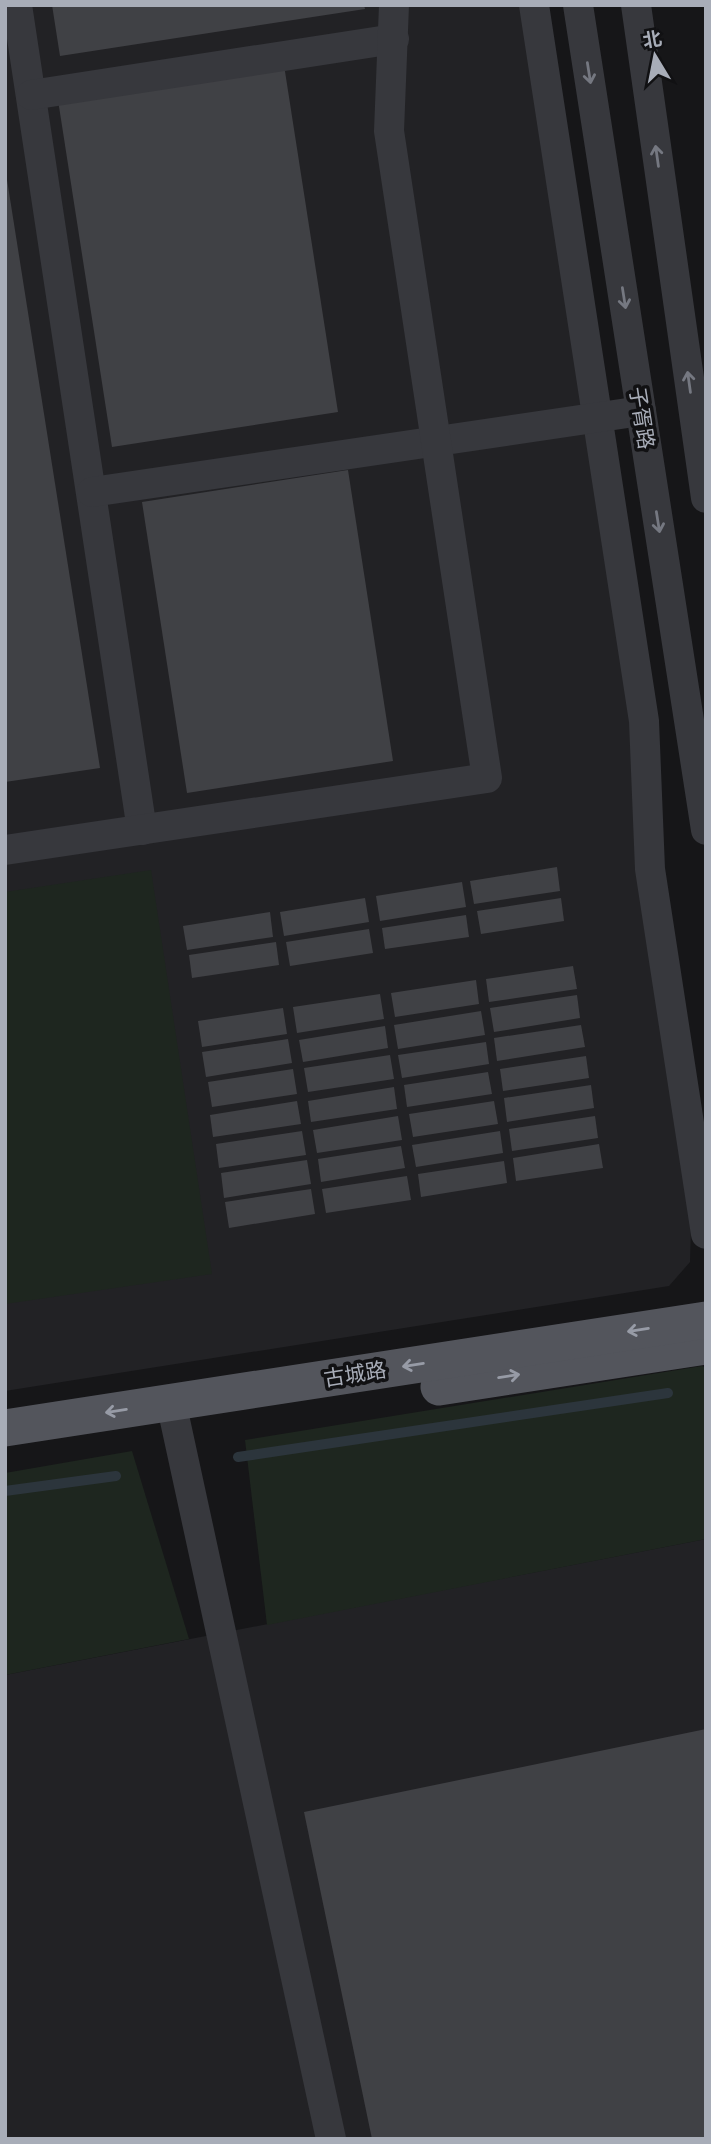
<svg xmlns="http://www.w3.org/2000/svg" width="711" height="2144" font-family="'Work Sans','Noto Sans SC',sans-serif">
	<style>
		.built { fill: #222225 }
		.green { fill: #1e261f }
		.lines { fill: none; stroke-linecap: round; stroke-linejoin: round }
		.stream { stroke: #2c353c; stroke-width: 10 }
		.building { fill: #404145 }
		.minor { stroke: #37383d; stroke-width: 30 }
		.major { stroke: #53555c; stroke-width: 37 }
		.oneway { stroke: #757881 }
		.oneway2 { stroke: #979ba6 }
		.labels { text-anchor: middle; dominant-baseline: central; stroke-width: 7; stroke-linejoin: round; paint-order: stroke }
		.street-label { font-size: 21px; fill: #a8adb8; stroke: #111113 }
	</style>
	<rect width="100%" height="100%" fill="#161618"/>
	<g class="built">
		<path d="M5 5H523L635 694 691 1225 690 1262 669 1286 5 1391Z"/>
		<path d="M706 1539V2139H5V1675Z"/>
	</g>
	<g class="green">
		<path d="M151 870 212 1274 5 1304V892Z"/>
		<path d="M702 1366 706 1368V1539L267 1625 245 1440Z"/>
		<path d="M132 1451 189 1639 5 1675V1473Z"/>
	</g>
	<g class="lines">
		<g class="stream">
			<path d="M238 1457 668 1393"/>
			<path d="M5 1491 116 1476"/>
		</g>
	</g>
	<g class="building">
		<path d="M52 5H364L365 9 60 56Z"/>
		<path d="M284 65 338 412 112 447 58 100Z"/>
		<path d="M5 167 100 768 5 782Z"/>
		<path d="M348 470 393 761 187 793 142 502Z"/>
		<path d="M557 867 560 891 474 904 470 881Z"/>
		<path d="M462 882 466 907 380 921 376 896Z"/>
		<path d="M365 898 369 922 284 936 280 912Z"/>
		<path d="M561 898 564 921 481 934 477 911Z"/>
		<path d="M270 912 273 937 187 950 183 926Z"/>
		<path d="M466 915 469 937 385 949 382 928Z"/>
		<path d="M369 929 373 953 290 966 286 942Z"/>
		<path d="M276 942 279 965 192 978 189 955Z"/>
		<path d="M573 966 577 989 489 1002 486 979Z"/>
		<path d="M476 980 479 1004 395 1017 391 993Z"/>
		<path d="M380 994 384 1019 297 1033 293 1007Z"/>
		<path d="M577 995 580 1018 494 1032 490 1008Z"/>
		<path d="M283 1008 287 1034 202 1047 198 1021Z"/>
		<path d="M481 1011 485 1035 398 1049 394 1025Z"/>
		<path d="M581 1025 585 1047 497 1061 494 1038Z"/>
		<path d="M385 1026 388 1048 303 1062 299 1040Z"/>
		<path d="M288 1039 292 1063 206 1077 202 1052Z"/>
		<path d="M486 1042 489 1064 402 1078 398 1055Z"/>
		<path d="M390 1055 394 1079 308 1092 304 1068Z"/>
		<path d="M586 1056 589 1078 503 1091 500 1069Z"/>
		<path d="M293 1069 297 1094 212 1107 208 1082Z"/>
		<path d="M488 1072 492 1094 407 1107 404 1085Z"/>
		<path d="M591 1085 594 1108 507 1122 504 1098Z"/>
		<path d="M394 1087 397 1109 311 1122 308 1101Z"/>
		<path d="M297 1101 301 1124 213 1137 210 1115Z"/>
		<path d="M494 1101 498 1124 413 1137 409 1114Z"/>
		<path d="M398 1116 402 1140 317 1153 313 1130Z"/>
		<path d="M595 1116 598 1138 512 1151 509 1129Z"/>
		<path d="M302 1131 306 1155 219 1168 216 1144Z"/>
		<path d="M500 1131 503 1153 416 1167 412 1145Z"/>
		<path d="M599 1144 603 1168 516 1181 513 1158Z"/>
		<path d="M401 1146 405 1168 321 1182 318 1159Z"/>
		<path d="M307 1160 311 1184 224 1198 221 1173Z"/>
		<path d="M504 1161 507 1183 421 1197 418 1174Z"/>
		<path d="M407 1176 411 1200 326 1213 322 1189Z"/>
		<path d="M311 1189 315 1214 229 1228 225 1202Z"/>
		<path d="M706 1729V2139H372L304 1812Z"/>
	</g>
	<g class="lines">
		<g class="minor">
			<path d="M17 5 142 830"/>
			<path d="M534 5 644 721 650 869 706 1234"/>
			<path d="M578 5 706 830"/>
			<path d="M636 5 706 498"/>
			<path d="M31 95 394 39"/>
			<path d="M92 492 641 411"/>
			<path d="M5 850 487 778 389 131 394 5"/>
			<path d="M171 1402 331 2139"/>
		</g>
		<g class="major">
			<path d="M439 1387 706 1346"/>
			<path d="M5 1428 706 1320"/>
		</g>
	</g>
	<defs><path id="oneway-shaft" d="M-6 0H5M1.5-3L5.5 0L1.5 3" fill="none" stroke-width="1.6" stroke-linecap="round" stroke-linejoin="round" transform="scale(1.75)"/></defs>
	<g class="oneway">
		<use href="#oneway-shaft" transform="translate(589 73) rotate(81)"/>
		<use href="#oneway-shaft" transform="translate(657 156) rotate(-98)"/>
		<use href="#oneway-shaft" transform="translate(624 298) rotate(81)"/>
		<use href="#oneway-shaft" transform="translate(689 382) rotate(-98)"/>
		<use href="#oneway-shaft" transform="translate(658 522) rotate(81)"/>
	</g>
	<g class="oneway2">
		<use href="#oneway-shaft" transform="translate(638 1330) rotate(171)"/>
		<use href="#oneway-shaft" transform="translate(413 1365) rotate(171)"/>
		<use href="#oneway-shaft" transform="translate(509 1376) rotate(-9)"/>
		<use href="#oneway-shaft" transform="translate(116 1411) rotate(171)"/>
	</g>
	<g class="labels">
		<g class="street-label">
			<text transform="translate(642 418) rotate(81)">子胥路</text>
			<text transform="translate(355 1374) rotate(-9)">古城路</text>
		</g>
	</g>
	<rect width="711" height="2144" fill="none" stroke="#a8adb8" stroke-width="14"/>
	<g transform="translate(655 56) rotate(350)" stroke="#111113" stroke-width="5" paint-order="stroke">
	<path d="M0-5L12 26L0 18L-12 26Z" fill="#a8adb8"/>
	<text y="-10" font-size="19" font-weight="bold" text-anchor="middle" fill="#a8adb8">北</text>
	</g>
</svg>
